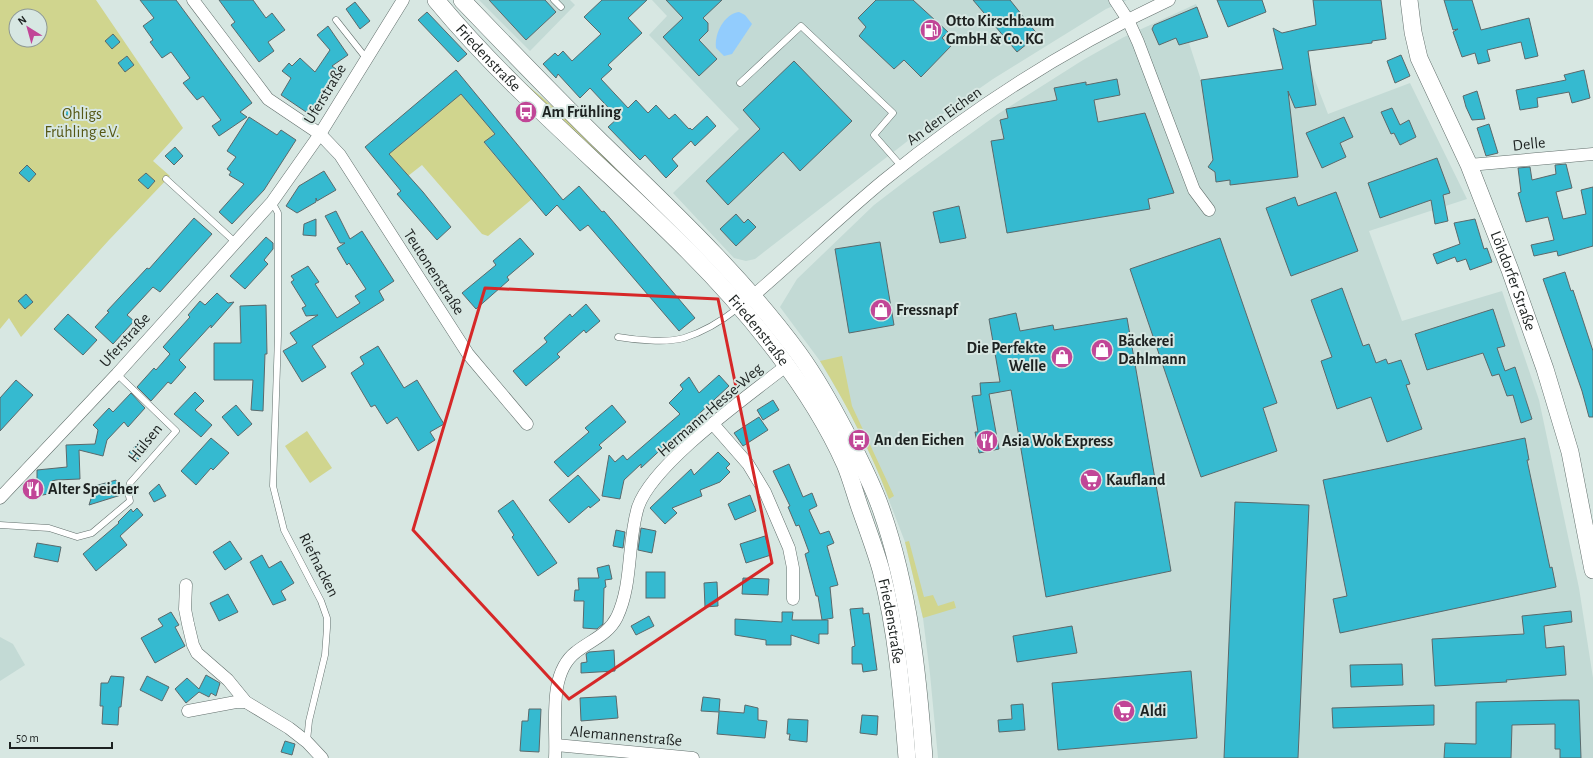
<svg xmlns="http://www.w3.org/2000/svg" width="1593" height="758" font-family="'Alegreya Sans',sans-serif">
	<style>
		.built { fill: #c3dad5 }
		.green { fill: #d0d58e; fill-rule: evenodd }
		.water { fill: #92ccfd }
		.building { fill: #35bad0; stroke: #5b696b }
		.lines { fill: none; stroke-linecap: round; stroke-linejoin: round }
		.service-casing { stroke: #626f6c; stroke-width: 7 }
		.minor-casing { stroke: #626f6c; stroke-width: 13 }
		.secondary-casing { stroke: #626f6c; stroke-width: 18 }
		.service { stroke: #fff; stroke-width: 6 }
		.minor { stroke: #fff; stroke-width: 12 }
		.secondary { stroke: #fff; stroke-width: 17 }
		.marked { fill: none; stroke: #d62828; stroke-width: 3; stroke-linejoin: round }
		.labels { text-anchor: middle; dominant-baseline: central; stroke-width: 4; stroke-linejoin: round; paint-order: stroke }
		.poi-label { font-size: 16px; font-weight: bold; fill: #1d2221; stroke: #d7e7e2; text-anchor: start }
		.street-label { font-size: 16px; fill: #1d2221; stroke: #d7e7e2 }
		.park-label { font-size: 16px; fill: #555714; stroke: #d7e7e2 }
	</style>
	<rect width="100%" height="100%" fill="#d7e7e2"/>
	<g class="built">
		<path d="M479 0H570L575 5 530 51Z"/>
		<path d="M652 0H1127L1106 9 993 79 940 116 755 259 746 261 734 258 673 193 739 129 649 35 667 16Z"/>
		<path d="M1196 4 1208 37 1189 43 1201 80 1309 65 1328 114 1410 83 1467 199 1369 231 1402 321 1502 291 1539 400 1579 588 1593 678V758H938L930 674 923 618 905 542 875 464 846 405 820 361 780 307 797 279 874 205 908 179 998 114 1083 60 1124 37Z"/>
		<path d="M0 637 13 644 25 665 0 681Z"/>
	</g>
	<g class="green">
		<path d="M0 0H96L183 128 153 161 170 176 109 240 21 337 9 318 0 329ZM16 16H40V40H16Z"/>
		<path d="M522 81C570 119 614 163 658 206L656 208 614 168 596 157Z"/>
		<path d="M461 94 495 134 484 143 532 199 488 236 482 234 422 165 408 176 389 154Z"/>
		<path d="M842 356 852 406 894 496 889 499C870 450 847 405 820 361Z"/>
		<path d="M307 431 332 468 310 483 285 446Z"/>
		<path d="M909 541 924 597 933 595 938 606 954 601 956 608 923 618 905 542Z"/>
	</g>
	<path class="water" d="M739 12 745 15 752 24 732 54 724 56 716 48C714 34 724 14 739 12Z"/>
	<g class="building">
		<path d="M140 0H176L252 103 240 112 247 117 219 136 212 126 221 120 203 96 197 100 183 83 190 78 171 52 162 58 150 42 153 40 143 26 154 18Z"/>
		<path d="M219 0H253L266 18 272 13 285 30 268 42 274 51 259 62 231 25 235 22Z"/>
		<path d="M489 0H545L556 12 526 40Z"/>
		<path d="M602 0H647L628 18 642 33 608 65 612 69 601 79 628 108 636 100 648 113 656 105 669 119 675 114 689 129 690 128 692 130 707 116 716 126 695 146 691 141 672 159 678 166 666 178 645 155 640 160 608 127 618 118 590 88 580 98 558 74 556 78 543 64 555 53 558 56 563 51 572 61 601 34 584 17Z"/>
		<path d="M666 0H722L703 18 708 23V31L699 40 717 59 699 76 663 37 683 18Z"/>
		<path d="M876 0H913L948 32 942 38 951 46 921 77 904 60 894 69 859 36 866 27 858 18Z"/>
		<path d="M973 0H1010L1038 35 1017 52Z"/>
		<path d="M1217 0H1262L1266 12 1228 27Z"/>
		<path d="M1313 0H1381L1386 39 1372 41V43L1308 51 1316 105 1295 108 1288 91 1298 177 1230 185V180L1216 182 1215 172 1208 167 1213 160 1201 80 1283 69 1273 28 1282 33 1316 25Z"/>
		<path d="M1444 0H1472L1481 30 1529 18 1538 56 1525 59 1521 42 1487 50 1490 61 1478 64 1475 53 1462 57 1453 32 1458 29 1453 30Z"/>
		<path d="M355 2 370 21 360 29 346 9Z"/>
		<path d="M1197 7 1208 37 1179 45 1176 38 1159 45 1152 29 1154 25Z"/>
		<path d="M427 12 467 54 458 62 418 20Z"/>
		<path d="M328 26 348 55 332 66 340 72 312 116 281 95 291 78 282 71 289 63 292 66 300 58 315 72 330 50 317 35Z"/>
		<path d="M113 34 120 42 112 49 105 41Z"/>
		<path d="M1401 55 1410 76 1395 83 1387 61Z"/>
		<path d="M127 56 134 65 125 72 118 63Z"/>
		<path d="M794 61 852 121 800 171 783 152 728 205 706 181 760 129 743 110Z"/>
		<path d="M456 70 563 200 579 186 602 212 604 211 695 318 679 331 588 225 580 231 557 205 546 216 484 142 495 134 461 94 389 154 423 192 451 227 437 240 397 194 401 191 365 147Z"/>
		<path d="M1584 70 1590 98 1572 103 1569 92 1537 98 1538 107 1520 110 1516 90 1566 80 1564 75Z"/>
		<path d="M1117 79 1120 95 1094 100 1098 122 1145 113 1174 193 1148 199 1150 209 1007 233 991 141 1004 139 1000 120 1008 118 1006 109 1057 100 1054 88 1086 82V85Z"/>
		<path d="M1477 91 1485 119 1472 120 1466 107 1463 96Z"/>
		<path d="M72 106 80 114 72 121 65 113Z"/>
		<path d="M1392 108 1400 125 1409 120 1416 137 1400 145 1394 133 1391 134 1381 112Z"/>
		<path d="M249 117 277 135 281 130 296 140 264 190 232 224 219 212 244 184 229 175 231 172 227 169 236 157 227 151Z"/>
		<path d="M1344 117 1353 137 1340 143 1346 157 1322 168 1306 133Z"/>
		<path d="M1489 124 1498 153 1486 156 1477 128Z"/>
		<path d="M175 147 183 156 174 165 165 156Z"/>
		<path d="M1437 158 1450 193 1443 195 1448 221 1435 224 1431 200 1380 218 1368 183Z"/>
		<path d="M1566 164 1572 188 1556 192 1563 219 1586 214 1581 190 1593 187V246L1558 256 1557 251 1534 256 1531 245 1554 240 1548 217 1526 222 1518 193 1521 192 1518 168 1530 167 1532 180 1556 174 1555 165Z"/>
		<path d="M27 165 36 174 29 182 19 173Z"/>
		<path d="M324 171 336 190 317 201 316 198V202L297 213 286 206 299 186Z"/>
		<path d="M146 173 155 181 148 189 138 180Z"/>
		<path d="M1336 192 1358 251 1291 276 1266 208 1295 197 1298 206Z"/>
		<path d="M959 206 966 238 940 243 933 212Z"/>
		<path d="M336 211 350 239 362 231 394 281 379 291 384 300 312 346 326 367 302 382 283 351 297 343 290 333 318 315 306 316 302 308 306 306 291 282 294 280 291 276 308 266 319 282 315 284 337 318 360 303 355 296 366 289 349 263 347 265 337 248 345 243H340L325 216Z"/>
		<path d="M736 214 744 223 748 219 756 227 736 246 720 229Z"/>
		<path d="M194 218 212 234 160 292 153 287 127 315 134 321 113 344 95 327 109 312 107 311 147 268 149 269Z"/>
		<path d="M316 219V236L303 235 304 224Z"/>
		<path d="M1475 219 1484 249 1487 248 1492 262 1470 270 1466 259 1457 262 1455 257 1437 264 1433 254 1460 244 1454 223Z"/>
		<path d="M266 237 273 243V249L264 260 268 264 245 289 230 276Z"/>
		<path d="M520 238 534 254 507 277 509 280 476 309 462 293 496 265 493 261Z"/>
		<path d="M1220 238 1277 403 1263 408 1277 451 1201 477 1130 269Z"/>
		<path d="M880 242 894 325 849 333 835 249Z"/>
		<path d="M1565 272 1571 291 1573 290 1593 351V417H1589L1582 391 1543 279Z"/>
		<path d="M1342 288 1363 346 1369 344 1376 363 1386 359 1388 364 1401 360 1410 384 1406 385 1422 429 1387 442 1371 397 1337 409 1321 361 1332 357 1311 300Z"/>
		<path d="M217 293 228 303 234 302 211 328V325L179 360 186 367 171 384 168 382 151 401 137 387 154 368 156 370 170 354 163 347 190 317 188 315 200 301 205 305Z"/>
		<path d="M26 294 33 302 25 309 18 301Z"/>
		<path d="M586 304 600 321 586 333 584 330 557 354 560 357 526 386 513 371 547 342 544 338 570 314 572 317Z"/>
		<path d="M266 305 267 354H265L263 411 251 410 253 380H214V343H241L240 306Z"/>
		<path d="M1493 309 1505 346 1497 348 1505 371 1515 367 1532 419 1521 423 1513 395 1507 396 1499 374 1492 376 1483 353 1427 370 1415 334Z"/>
		<path d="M1016 313 1020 331 1053 325 1054 330 1127 318 1171 571 1046 597 1011 390 989 394 999 449 979 453 975 432H978L972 396 981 395 980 383 1000 382 989 319Z"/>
		<path d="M68 314 97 340 83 355 54 329Z"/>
		<path d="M378 346 404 388 417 380 444 424 430 432 435 440 418 451 397 417 387 424 375 405 371 407 351 373 364 364 360 357Z"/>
		<path d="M719 375 729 386 641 468V464L624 480 620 499 602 496 609 455 615 462 623 455 627 460 680 414 669 403 683 389 680 385 689 377 699 393Z"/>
		<path d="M16 380 33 395 0 431V398Z"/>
		<path d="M195 392 204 401 195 410 212 425 201 437 174 414Z"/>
		<path d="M131 393 145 408 128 427 124 422 107 440 103 456 79 450 80 479 56 480 52 481 54 493 31 497 29 483 37 482V470L67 467 66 445 95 444 98 430 93 425 109 408 113 412Z"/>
		<path d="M773 400 779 410 763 420 757 410Z"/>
		<path d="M236 405 252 424 238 436 222 417Z"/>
		<path d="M612 405 626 422 599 445 602 448 568 477 554 462 589 432 585 428Z"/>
		<path d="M759 417 768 430 743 446 734 433Z"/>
		<path d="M211 438 229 453 213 470 211 468 196 485 181 471Z"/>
		<path d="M1525 438 1529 460H1527L1550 568 1552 567 1556 587 1340 633 1333 599 1347 596 1323 480Z"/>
		<path d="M139 442 148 450 138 460 129 452Z"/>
		<path d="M718 452 730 464 726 468 730 472 720 482 700 490 702 496 672 508 677 513 665 524 650 508 691 469 694 475Z"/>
		<path d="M789 464 803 497 812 493 817 506 809 510 820 534 829 531 834 543 827 546 838 585 830 587 833 618 822 620 818 596H816L805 554 809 552 799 525 796 526 788 507 790 506 773 471Z"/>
		<path d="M578 475 600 500 590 508 589 506 569 523 549 500Z"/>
		<path d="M116 480 121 495 89 505 95 486Z"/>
		<path d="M159 484 166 496 154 502 149 493Z"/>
		<path d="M750 495 756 511 735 520 728 504Z"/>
		<path d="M513 500 557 563 538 576 512 537 514 535 498 511Z"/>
		<path d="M1235 502 1309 505 1298 758H1224Z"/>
		<path d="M137 508 143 515 120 536 127 545 96 571 83 554 119 523 118 522 131 509 133 512Z"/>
		<path d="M641 528 656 531 652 553 638 550Z"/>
		<path d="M616 530 625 532 623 548 613 546Z"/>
		<path d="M765 536 771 555 746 563 740 544Z"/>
		<path d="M230 541 242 559 225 570 213 552Z"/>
		<path d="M37 543 61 547 58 562 34 557Z"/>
		<path d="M262 555 269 568 281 561 294 583 281 591 286 600 273 605 250 562Z"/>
		<path d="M609 565 612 579 605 580 606 587 604 588 603 624 597 629 583 628 584 601H574L575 590H579L578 578H599L597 568Z"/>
		<rect x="646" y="572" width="19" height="26"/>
		<path d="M743 578 769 579 768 595 742 594Z"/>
		<path d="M717 582 718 606 705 607 704 583Z"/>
		<path d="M228 594 238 612 219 621 210 603Z"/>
		<path d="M863 608V614L869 613 877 670 863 672 862 664H852V647L855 646 850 609Z"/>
		<path d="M1571 611 1572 622 1544 626 1546 648 1564 646 1566 675 1506 680 1507 682 1435 686 1432 639 1524 634 1522 616Z"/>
		<path d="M171 612 179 625 175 627 185 646 155 663 141 638 163 626 158 619Z"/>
		<path d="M782 612H793L792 620H828V634H819V644L791 635V645H766V640L735 635V619L782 622Z"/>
		<path d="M649 616 654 626 636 635 631 626Z"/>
		<path d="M1072 626 1077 653 1017 662 1013 636Z"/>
		<path d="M614 650 615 671 581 673V663L587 662 586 654 589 652Z"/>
		<path d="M1402 664 1403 685 1351 687 1350 665Z"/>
		<path d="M1191 671 1197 738 1058 750 1052 683Z"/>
		<path d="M206 675 220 683 216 696 211 693 209 697 199 692 186 703 175 689 187 678 199 689Z"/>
		<path d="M111 676 124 677 121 707H119L118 725 102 724 103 706H100L101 683H108Z"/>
		<path d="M147 676 169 687 162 701 140 690Z"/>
		<path d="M616 696 618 718 581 721 580 698Z"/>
		<path d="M703 697 720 699 719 711 744 713 745 705 758 708V720L767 721 765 738 717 734 719 712 701 711Z"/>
		<path d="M1563 700H1579L1581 758H1560V749H1555V724L1512 725 1511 758H1444L1445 743 1476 744V702Z"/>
		<path d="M1023 704 1025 730 999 732 998 720 1012 719 1011 705Z"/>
		<path d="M1434 705V725L1333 728 1332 708Z"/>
		<path d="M529 709H541L539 752 520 751 522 721H528Z"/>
		<path d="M862 715 878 716 877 735 860 733Z"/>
		<path d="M788 719 808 720 807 742 789 740 790 734H787Z"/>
		<path d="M285 741 295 744 292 755 281 752Z"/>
	</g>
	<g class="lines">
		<g class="service-casing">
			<g id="service">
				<path d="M554 0 561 7"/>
				<path d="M336 20 366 58"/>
				<path d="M740 83 801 26 893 113 874 135 902 167"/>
				<path d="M166 179 235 242"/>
				<path d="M272 202 278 213V336L273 486 284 530 321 601 327 618V628L325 655 309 721 307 741"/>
				<path d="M618 337C635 340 667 343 684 338 703 332 723 320 738 308"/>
				<path d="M0 525 49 528 77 537 92 533 130 501 128 491 130 483 176 431 117 374"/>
			</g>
		</g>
		<g class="minor-casing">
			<g id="minor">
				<path d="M193 0 268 99 320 134 340 155 468 354 527 424"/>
				<path d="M1115 0 1128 20 1138 42 1194 190 1209 210"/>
				<path d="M1469 165 1593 154"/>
				<path d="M747 301C793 262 836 220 883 181 970 110 1067 47 1169 0"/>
				<path d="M713 424 748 464 765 492 789 548 793 568V599"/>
				<path d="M0 498 117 374 272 202 320 134 403 0"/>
				<path d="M186 585 185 609 188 624 193 645 197 653 228 680 246 702 289 728 307 742 322 758"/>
				<path d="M188 711 236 702H246"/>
				<path d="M556 745 693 758"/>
				<path d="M555 758C557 726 547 674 576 652 591 640 608 635 617 617 633 583 627 543 638 507 653 463 748 396 786 366"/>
			</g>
		</g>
		<g class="secondary-casing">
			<g id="secondary">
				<path id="s1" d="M436 0C512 92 605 167 689 252 748 311 811 388 845 464 851 478 855 494 860 508 867 528 875 549 881 570 897 631 902 695 907 758"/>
				<path d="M462 0C508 48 554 96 601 142 670 209 742 276 799 354 817 379 832 406 846 433 859 458 872 483 881 509 909 589 918 674 924 758"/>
				<path id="s2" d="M1409 0 1413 32 1419 58 1469 165 1510 270 1545 369 1570 452 1593 570"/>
			</g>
		</g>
		<use href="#service" class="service"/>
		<use href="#minor" class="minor"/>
		<use href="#secondary" class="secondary"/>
	</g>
	<path class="marked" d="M485 288 718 299 772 563 569 699 413 530Z"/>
	<defs>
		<g id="fuel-disc" transform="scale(1.15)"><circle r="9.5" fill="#c14697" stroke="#d7e7e2"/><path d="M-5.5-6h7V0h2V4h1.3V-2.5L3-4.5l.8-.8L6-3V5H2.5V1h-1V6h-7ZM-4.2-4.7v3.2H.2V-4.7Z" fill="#fff"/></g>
		<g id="bus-disc" transform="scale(1.15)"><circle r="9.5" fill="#c14697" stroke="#d7e7e2"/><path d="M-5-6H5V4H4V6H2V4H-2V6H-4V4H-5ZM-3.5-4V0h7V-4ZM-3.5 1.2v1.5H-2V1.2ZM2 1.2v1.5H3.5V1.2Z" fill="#fff"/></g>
		<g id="shop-disc" transform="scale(1.15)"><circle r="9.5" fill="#c14697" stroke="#d7e7e2"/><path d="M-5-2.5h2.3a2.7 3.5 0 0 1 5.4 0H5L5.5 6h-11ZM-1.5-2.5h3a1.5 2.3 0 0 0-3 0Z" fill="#fff"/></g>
		<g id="restaurant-disc" transform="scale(1.15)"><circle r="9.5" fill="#c14697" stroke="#d7e7e2"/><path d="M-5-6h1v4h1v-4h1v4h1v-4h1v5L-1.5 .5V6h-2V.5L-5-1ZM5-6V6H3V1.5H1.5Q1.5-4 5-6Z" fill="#fff"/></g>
		<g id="supermarket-disc" transform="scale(1.15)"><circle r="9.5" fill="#c14697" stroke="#d7e7e2"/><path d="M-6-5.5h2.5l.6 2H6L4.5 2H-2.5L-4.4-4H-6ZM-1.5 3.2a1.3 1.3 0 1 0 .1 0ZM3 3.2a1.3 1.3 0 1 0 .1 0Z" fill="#fff"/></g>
	</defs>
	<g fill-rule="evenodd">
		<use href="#fuel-disc" x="931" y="30"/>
		<use href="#bus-disc" x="526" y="112"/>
		<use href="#shop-disc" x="881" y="310"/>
		<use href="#shop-disc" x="1102" y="350"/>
		<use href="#shop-disc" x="1062" y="357"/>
		<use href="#bus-disc" x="859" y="440"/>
		<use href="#restaurant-disc" x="987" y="441"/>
		<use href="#supermarket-disc" x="1091" y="480"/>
		<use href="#restaurant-disc" x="33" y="489"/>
		<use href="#supermarket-disc" x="1124" y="711"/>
	</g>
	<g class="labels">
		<g class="poi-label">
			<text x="946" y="21">Otto Kirschbaum<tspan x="946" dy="18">GmbH &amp; Co. KG</tspan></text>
			<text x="542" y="112">Am Frühling</text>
			<text x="896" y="310">Fressnapf</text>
			<text x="1118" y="341">Bäckerei<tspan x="1118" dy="18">Dahlmann</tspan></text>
			<text x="1046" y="348" text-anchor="end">Die Perfekte<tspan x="1046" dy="18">Welle</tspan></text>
			<text x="874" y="440">An den Eichen</text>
			<text x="1002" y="441">Asia Wok Express</text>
			<text x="1106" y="480">Kaufland</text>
			<text x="48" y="489">Alter Speicher</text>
			<text x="1140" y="711">Aldi</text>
		</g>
		<g class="street-label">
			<text stroke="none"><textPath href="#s1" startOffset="78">Friedenstraße</textPath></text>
			<text transform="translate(325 94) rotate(-59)">Uferstraße</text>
			<text transform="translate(944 116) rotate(-36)">An den Eichen</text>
			<text transform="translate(1529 144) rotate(-6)">Delle</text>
			<text transform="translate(434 272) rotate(57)">Teutonenstraße</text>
			<text stroke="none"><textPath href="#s2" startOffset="301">Löhdorfer Straße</textPath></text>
			<text stroke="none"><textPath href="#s1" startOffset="462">Friedenstraße</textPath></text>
			<text transform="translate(125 340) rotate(-48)">Uferstraße</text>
			<text transform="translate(710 410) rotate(-41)">Hermann-Hesse-Weg</text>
			<text transform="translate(145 443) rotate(-51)">Hülsen</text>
			<text transform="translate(319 565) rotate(63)">Riefnacken</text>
			<text stroke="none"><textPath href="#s1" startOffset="786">Friedenstraße</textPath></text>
			<text transform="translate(626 736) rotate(5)">Alemannenstraße</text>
		</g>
		<g class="park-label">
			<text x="82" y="114">Ohligs<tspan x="82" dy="18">Frühling e.V.</tspan></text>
		</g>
	</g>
	<g transform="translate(28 28) rotate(323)"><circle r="19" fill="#d7e7e2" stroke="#8d9895"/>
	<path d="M0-3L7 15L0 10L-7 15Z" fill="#c14697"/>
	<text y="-6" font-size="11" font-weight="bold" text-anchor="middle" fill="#1d2221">N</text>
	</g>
	<path d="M10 742v6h102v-6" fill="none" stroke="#1d2221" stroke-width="2"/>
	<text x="16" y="742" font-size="12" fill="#1d2221" stroke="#d7e7e2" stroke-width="3" paint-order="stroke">50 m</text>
</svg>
